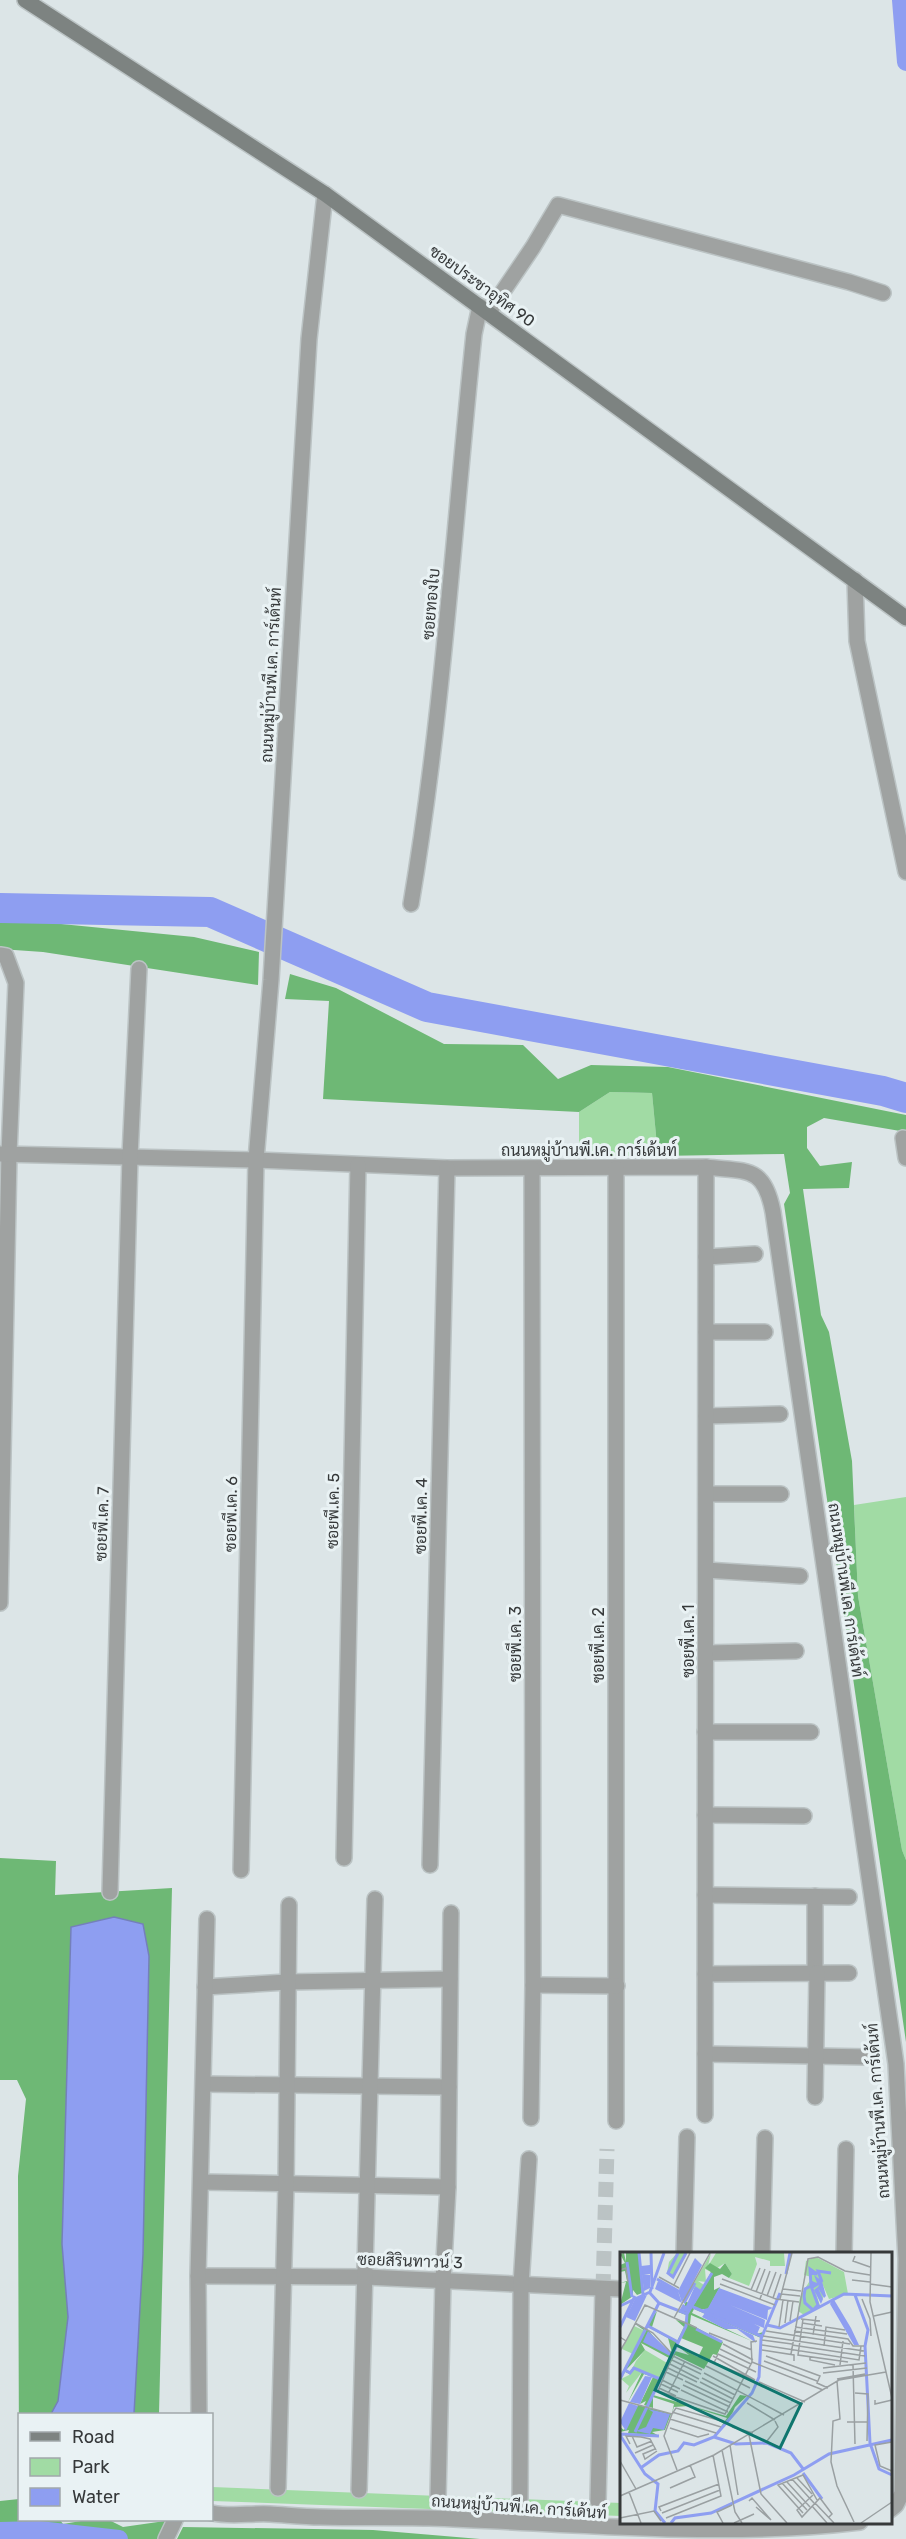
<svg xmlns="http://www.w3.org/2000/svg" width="906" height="2539" font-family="Rubik,Sarabun,sans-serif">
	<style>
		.green { fill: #a1dba4 }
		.forest { fill: #6eb875 }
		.water { fill: #8e9ef1; stroke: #7480ba; stroke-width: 1.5 }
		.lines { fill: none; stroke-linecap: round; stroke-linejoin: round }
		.canal { stroke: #8e9ef1; stroke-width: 18 }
		.river { stroke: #8e9ef1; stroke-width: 30 }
		.street-tunnel { stroke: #bbc3c4; stroke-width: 15; stroke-dasharray: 15 8; stroke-linecap: butt }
		.street-casing { stroke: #bbc3c4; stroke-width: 18 }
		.secondary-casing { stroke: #bbc3c4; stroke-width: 18 }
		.street { stroke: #9fa2a1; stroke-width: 15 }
		.secondary { stroke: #7d8381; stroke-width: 15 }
		.labels { text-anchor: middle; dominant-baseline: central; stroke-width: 6; stroke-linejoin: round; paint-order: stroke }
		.street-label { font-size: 16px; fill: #36393a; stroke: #e9f2f4 }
		.inset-river { fill: none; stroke: #8e9ef1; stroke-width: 3 }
		.inset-road { fill: none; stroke: #9aa0a2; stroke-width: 1.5 }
		.view { fill: #0f766e; fill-opacity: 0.15; stroke: #0f766e; stroke-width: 3 }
		.inset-edge { fill: none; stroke: #36393a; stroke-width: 3 }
	</style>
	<rect width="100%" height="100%" fill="#dce5e7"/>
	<g class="green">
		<path d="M610 1092 652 1093 658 1156H579V1112Z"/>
		<path d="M906 1497V1860L902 1850 858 1596 854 1505Z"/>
		<path d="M212 2487 621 2503V2516L212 2501Z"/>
	</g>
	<g class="forest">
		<path d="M0 918 194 937 259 952 258 985 43 952 0 949Z"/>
		<path d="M290 974 336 988 444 1044 523 1045 558 1079 591 1065 668 1067 906 1115V1132L824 1118 807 1127V1148L820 1166 852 1162 849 1188 803 1189 821 1315 829 1332 852 1461 858 1596 902 1850 906 1860V2042L784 1204 790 1193 784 1154 658 1156 652 1093 610 1092 579 1112 323 1099 329 1001 285 999Z"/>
		<path d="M0 1858 56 1861 55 1895 172 1888 159 2414H134L143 2254 149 1956 71 1927 62 2244 68 2317 58 2402 51 2414H20L19 2458 18 2176 26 2099 17 2080H0Z"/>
		<path d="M19 2499 20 2520H60L63 2524 87 2520H109L123 2527 165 2521 160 2539H0V2501Z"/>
		<path d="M183 2527 373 2530 480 2539H177Z"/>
	</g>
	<path class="water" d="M114 1917 143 1924 149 1956 143 2254 134 2414H51L58 2401 68 2317 62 2244 71 1927Z"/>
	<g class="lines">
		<g class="canal">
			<path d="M901 0 906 62"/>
			<path d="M0 2531 39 2530 119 2539"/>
		</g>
		<path class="river" d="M0 908 210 912 427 1007 883 1091 906 1098"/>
		<path class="street-tunnel" d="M603 2289 607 2149"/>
		<g class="street-casing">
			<g id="street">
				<path d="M489 312 533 247 558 205 849 282 883 293"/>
				<path d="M855 580 857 641 906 872"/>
				<path d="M411 904C443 715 454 524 474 334L480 306"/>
				<path d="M0 955 6 956 16 983 9 1154 0 1603"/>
				<path d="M903 1138 906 1158"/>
				<path d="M0 1154 256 1160 447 1168 706 1167C747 1172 764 1165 773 1212L896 2064 906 2259 902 2493 896 2505 890 2510"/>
				<path d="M616 1169V2121"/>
				<path d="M706 1257 755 1254"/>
				<path d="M706 1332H765"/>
				<path d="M706 1416 780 1414"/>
				<path d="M706 1494H781"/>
				<path d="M706 1570 800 1576"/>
				<path d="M706 1653 796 1651"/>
				<path d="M705 1732H811"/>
				<path d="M705 1815 804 1816"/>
				<path d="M344 1858 358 1165"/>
				<path d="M430 1865 447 1168"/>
				<path d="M241 1870 256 1160 271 980 309 339 325 194"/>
				<path d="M110 1892 130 1156 139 969"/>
				<path d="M705 1895 849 1897"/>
				<path d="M815 1896V1973"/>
				<path d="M705 1974 849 1973"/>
				<path d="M533 1985 617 1986"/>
				<path d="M205 1987 287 1982 450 1979"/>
				<path d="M705 2054 868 2057"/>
				<path d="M204 2084 449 2087"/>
				<path d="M815 2097 817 1973"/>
				<path d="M705 2115 706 1167"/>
				<path d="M531 2118 533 1985 532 1169"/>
				<path d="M201 2182 448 2187"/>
				<path d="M684 2254 687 2137"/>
				<path d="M762 2254 765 2138"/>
				<path d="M844 2254 846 2149"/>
				<path d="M198 2276 366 2277 621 2289"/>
				<path d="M199 2414 198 2276 207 1919"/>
				<path d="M278 2488 286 2185 289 1905"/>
				<path d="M359 2490 375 1899"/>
				<path d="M438 2497 443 2280 448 2187 451 1913"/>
				<path d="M520 2500 521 2285 529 2159"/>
				<path d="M598 2501 603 2289"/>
				<path d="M212 2513C232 2517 250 2513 270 2514 287 2515 304 2517 320 2517 357 2518 393 2517 429 2518 570 2523 721 2539 860 2522"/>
				<path d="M166 2539 175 2520"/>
			</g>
		</g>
		<g class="secondary-casing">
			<path id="secondary" d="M25 0 325 194 906 618"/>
		</g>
		<use href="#street" class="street"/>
		<use href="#secondary" class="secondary"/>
	</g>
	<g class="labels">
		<g class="street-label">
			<text transform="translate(482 286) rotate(36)">ซอยประชาอุทิศ 90</text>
			<text transform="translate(431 604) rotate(-85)">ซอยทองใบ</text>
			<text transform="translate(271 675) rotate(-87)">ถนนหมู่บ้านพี.เค. การ์เด้นท์</text>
			<text x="589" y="1150">ถนนหมู่บ้านพี.เค. การ์เด้นท์</text>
			<text transform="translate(333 1511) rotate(-89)">ซอยพี.เค. 5</text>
			<text transform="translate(231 1514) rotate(-89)">ซอยพี.เค. 6</text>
			<text transform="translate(421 1516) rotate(-89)">ซอยพี.เค. 4</text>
			<text transform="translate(102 1524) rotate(-88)">ซอยพี.เค. 7</text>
			<text transform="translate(846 1590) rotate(82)">ถนนหมู่บ้านพี.เค. การ์เด้นท์</text>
			<text transform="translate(688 1641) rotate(-90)">ซอยพี.เค. 1</text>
			<text transform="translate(515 1644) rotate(-90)">ซอยพี.เค. 3</text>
			<text transform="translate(598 1645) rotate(-90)">ซอยพี.เค. 2</text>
			<text transform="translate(878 2111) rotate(-94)">ถนนหมู่บ้านพี.เค. การ์เด้นท์</text>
			<text transform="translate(410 2261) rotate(2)">ซอยสิรินทาวน์ 3</text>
			<text transform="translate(519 2507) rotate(4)">ถนนหมู่บ้านพี.เค. การ์เด้นท์</text>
		</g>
	</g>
	<g transform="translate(620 2252)">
		<rect width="272" height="272" fill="#dce5e7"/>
		<path d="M57 1H67L53 26 47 21 49 10ZM91 1 88 14 96 1H164L165 14H150V9L135 5 137 12 129 34 109 26 112 22 105 11 91 20 85 17 86 30 78 29 84 33 81 38 75 35 64 49ZM196 5 224 20 228 42 209 47 202 31 203 47 196 41 200 54 184 63 178 59 180 45 192 25 184 23 186 9ZM14 74 25 79 13 102 2 97ZM25 98 47 111 40 126 13 115 22 120 6 141 9 134 1 127 9 123 16 109Z" fill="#a1dba4"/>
		<path d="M4 1 6 10V1H19L22 41 17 43 13 38V44L0 53 6 30 0 31 7 29 5 19 0 20V13L5 11 0 2ZM90 11 100 17 105 11 112 22 109 26 102 22 94 25V38L100 35 88 57H81L137 82 143 80 141 86 74 57 72 61 134 90 71 63 70 72 103 90 97 103 93 102 84 117 55 103 33 143 106 164 120 143 127 144 115 155 113 160 103 175 95 183 107 166 69 154 54 155 52 161 54 152 33 145V156L24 153 26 149 20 152 33 125 24 122 8 150 22 120 13 116 10 122 5 120 0 129 25 79 15 72 28 78 50 104 52 101 48 86 26 74 37 59 32 75 57 89 64 75 56 68 66 70V63L58 60 65 53 64 49 69 51 67 60 75 51 91 20 85 16ZM61 86 83 95 78 105 60 96 69 103 55 99ZM21 91 49 106 39 126 13 115 10 121 6 118 25 98ZM18 153 51 162 45 178 32 180 39 184 8 181 9 178 0 180V175L4 178Z" fill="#6eb875" fill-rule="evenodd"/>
		<path d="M75 6 82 13 64 48 59 37ZM30 13V22H24L30 23V36L24 39 21 14ZM194 23 202 29 206 44 204 46 198 36 203 47 201 52 194 38 198 35 199 33 192 37V29L197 31ZM38 29 58 39 62 51 35 37ZM75 34 81 38 75 51 67 60 59 59 63 52 66 54ZM99 36 153 56 148 58 147 68 110 53 145 68 144 76 134 72 140 75 137 82 81 58 88 56ZM27 43 15 69 6 65 15 47ZM213 46 231 76 239 93H234L210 52ZM85 61 133 83 136 91 117 77H105L82 65ZM28 79 52 102 50 104 23 90ZM25 124 32 125 20 152 10 150ZM9 151 18 154 6 179 0 170ZM28 157 50 162 44 178 33 176 30 182 16 179 26 175 33 160Z" fill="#8e9ef1"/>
		<path class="inset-river" d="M19 1 23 42M31 1 32 37M58 1 48 21 53 25 66 1M7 10 12 45M190 21 197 22 190 17 191 34 198 53 193 58 185 51 184 44 185 37 191 34M166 22 170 1M37 27 60 40 63 49M202 30 198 19 211 21M29 40 39 51 67 62 92 21M235 43 248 78 245 94 250 191 259 217 272 223M64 51 75 31M0 54 30 40 44 1M73 55 141 84M147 73 160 76 224 42 272 44M28 74 58 90M0 75 15 44M76 77 102 90M5 118 10 121 14 116 40 127M0 127 39 51M15 180 66 74 67 62M0 182 39 184M0 183 25 222 38 232 35 259 45 271M94 185 116 192 147 191 171 201 184 218M22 215 39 203 58 199 64 191 74 193 94 185 132 141 139 125 141 87 160 41M183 221 202 247M51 271 55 266 91 261 174 223 209 202 272 188"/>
		<path class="inset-road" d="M251 1 250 50 266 120M235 4 233 9 250 15M0 18 6 16 8 30M39 25 59 36M102 27 156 47 179 50M232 28 250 30M100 32 155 53M250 32 272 35M54 33 70 1M163 37 181 39M131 38 140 16M136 40 145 17M161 42 180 44M147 44 156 20M153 46 161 22M140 47 150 19M160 47 172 1M242 47 250 67 251 84M254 64 272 60M54 66 90 1M181 67 200 69M183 67 178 103 228 110M170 69 173 49M15 71 33 81 53 103 38 139 105 162 132 110 131 90 137 89M165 71 168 48M182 71 202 74M159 75 163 48M175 75 227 82M146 79 230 92M174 79 228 87 233 94H244M89 81 132 98M193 83 196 64M143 84 244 99M0 85 6 89 0 99M142 88 172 92M6 89 25 53 77 76M103 92 133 108M142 93 239 108 241 94M172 93 245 104M204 94 206 75 225 78M100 97 131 112M142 98 174 103V109M171 102 188 7 198 5 225 19 250 23M53 104 82 118M93 104 135 128M146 104 200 124 197 131 208 136M190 105V108L215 113M52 108 81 122M90 109 135 128M144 109 197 129M132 110 203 138M94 111 98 102 136 120M50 112 79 127M220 113 223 89M233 113 235 192M86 114 130 136M48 116 77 130M203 116 246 111M46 120 63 128M266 120 272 146M84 121 164 163M203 121 247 116M82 126 115 143M217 127 245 122M42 128 60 137M65 129 111 151M217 129 220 167 213 169 211 210 217 234 234 270M80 130 113 147M139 130 185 150M41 132 58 140M63 133 110 155M39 136 56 144M61 138 108 160M235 141 248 142 247 189M47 144 65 109M0 148 52 162 44 184 57 218M255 148V152L272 148M127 151 155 168M52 160 101 175M52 162 56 156 105 170M50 167 96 181M227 170H248M112 175 133 181M50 176 78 185 89 182M129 183 141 242 167 271M12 184 17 195 32 189M147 189 158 175 155 169M272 190 255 193 260 214 272 219M10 192 6 184 21 185 30 187 36 198M110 193 118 243M35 197 23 202 25 207 37 199M102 198 115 260 122 271M15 201 33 193M0 209 16 237M177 226 192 242M172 227 194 251M167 230 190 255M162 231 187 258M50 236 75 225 70 213M9 240 21 271M193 243 177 258 182 265 200 246 212 262 209 265M0 244 94 203 219 128 266 120M129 249 132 246 151 268M195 251 214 271M192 254 207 271M136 255 151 268M41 259 39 255 99 232M42 261 100 238M183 261 158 233 183 223 197 248M0 266 34 259 41 269M46 266 101 244 93 203M103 271 97 260 112 253M114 271 134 262M241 271 272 250"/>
		<path class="view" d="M56 93 181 152 160 196 35 138Z"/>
		<rect width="272" height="272" class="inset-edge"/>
	</g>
	<rect x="18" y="2413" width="195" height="108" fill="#e9f2f4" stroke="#a1a8aa" stroke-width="1.5"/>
	<rect x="30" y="2432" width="30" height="9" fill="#7d8381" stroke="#a1a8aa" stroke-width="1.5"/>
	<text x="72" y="2443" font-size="18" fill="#36393a">Road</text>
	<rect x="30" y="2458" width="30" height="18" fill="#a1dba4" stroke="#a1a8aa" stroke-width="1.5"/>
	<text x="72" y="2473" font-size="18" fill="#36393a">Park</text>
	<rect x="30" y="2488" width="30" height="18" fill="#8e9ef1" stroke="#a1a8aa" stroke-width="1.5"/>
	<text x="72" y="2503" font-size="18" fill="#36393a">Water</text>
</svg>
